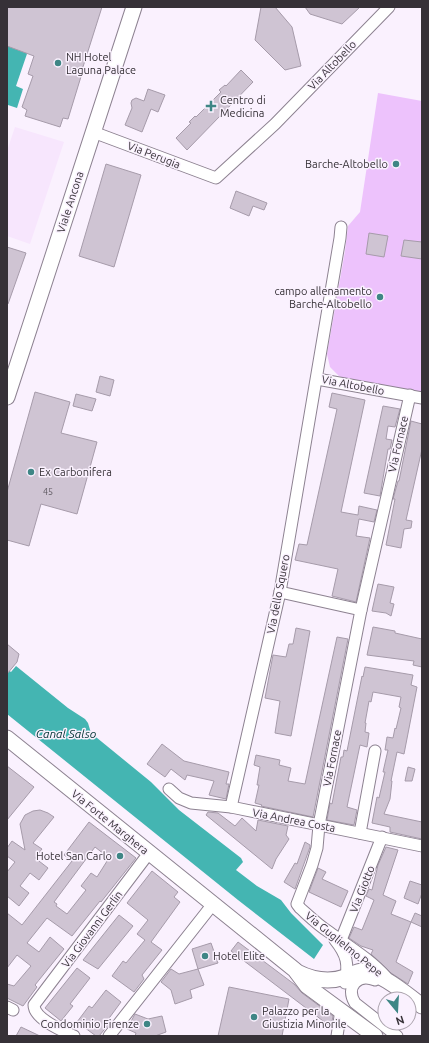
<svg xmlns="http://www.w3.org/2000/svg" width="429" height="1043" font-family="Ubuntu,sans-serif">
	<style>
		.built { fill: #f7e6fd }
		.green { fill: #edc2fc }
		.water { fill: #44b5b2 }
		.building { fill: #cfc4d3; stroke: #a69baa; fill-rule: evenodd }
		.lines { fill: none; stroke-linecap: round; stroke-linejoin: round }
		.street-casing { stroke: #8d8291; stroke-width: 13 }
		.secondary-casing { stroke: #8d8291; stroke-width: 17 }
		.street { stroke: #fff; stroke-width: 11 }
		.secondary { stroke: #fff; stroke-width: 15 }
		.poi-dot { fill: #3e8685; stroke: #faf1fe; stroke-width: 1.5 }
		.labels { text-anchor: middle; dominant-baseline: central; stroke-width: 3; stroke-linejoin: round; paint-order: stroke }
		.number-label { font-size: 9px; fill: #5c565e }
		.poi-label { font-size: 11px; fill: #363137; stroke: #faf1fe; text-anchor: start }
		.street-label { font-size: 11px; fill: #363137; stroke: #faf1fe }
		.water-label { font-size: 12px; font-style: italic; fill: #003535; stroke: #faf1fe }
	</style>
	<rect width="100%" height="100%" fill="#faf1fe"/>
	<path class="built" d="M15 127 64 142 30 244 7 236V151Z"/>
	<path class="green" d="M378 93 422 101V394L351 382 339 376 330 367 327 354 345 251 348 226 360 212Z"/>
	<g class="water">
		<path d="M7 7H43L16 86 23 89 17 108 8 105 7 109Z"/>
		<path d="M16 666 68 708 85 719 88 723 91 733 151 782 179 810 241 858 243 862 236 870 257 886 281 900 291 913 323 945 314 959 238 900 7 714V669L11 672Z"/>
	</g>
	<g class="building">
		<path d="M7 7H102L82 70H83L68 119 63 118 60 127 25 116 27 110 22 107 33 76 28 74 34 56 7 46Z"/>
		<path d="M261 7H275L292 27 301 66 285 70 255 40Z"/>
		<path d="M305 7H360L342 24 310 14Z"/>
		<path d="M241 70 253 82 187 150 176 138 191 123 189 122 195 116 196 117 221 92 219 90 225 85 226 86Z"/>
		<path d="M148 89 165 95 158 112 151 109 142 132 125 125 132 108 131 103 132 100 136 98 144 101Z"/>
		<path d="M106 164 141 175 114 267 79 256Z"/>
		<path d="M236 191 267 203 264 210 253 206 249 216 230 208Z"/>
		<path d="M369 233 388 236 384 257 366 254Z"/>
		<path d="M404 240 422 242V259L401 256Z"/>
		<path d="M7 247 26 253 8 304H7Z"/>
		<path d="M100 376 114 380 110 396 96 392Z"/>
		<path d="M35 392 70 402 61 433 97 442 77 514 41 504 29 546 7 540V492Z"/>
		<path d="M332 393 365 400 341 512 358 515 359 506 377 510 374 522 359 519 356 536 370 538 356 602 332 596 338 569 295 560 299 544 307 545 337 409 329 407Z"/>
		<path d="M76 394 96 399 92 411 73 406Z"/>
		<path d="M383 406 400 409 395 427 388 426 386 439 392 440 390 449H388L380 496 364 493Z"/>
		<path d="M411 421 422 424V449L406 520 412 521 411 528 404 529 401 548 386 545 395 499H393L398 481H399Z"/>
		<path d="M378 584 394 587 390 603 394 604 391 616 386 613 372 611Z"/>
		<path d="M373 627 395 631V633L422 639V667L413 665 414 661 367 655Z"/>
		<path d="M296 628 310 631 291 736 275 733 280 701 265 698 273 655 286 657 289 644H293Z"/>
		<path d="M337 637 348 639 313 817 261 806 262 805 255 803 259 785H257L260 767 254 765 256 755 280 760 279 765 291 768 288 781 305 784Z"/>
		<path d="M7 644 19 654 17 662 7 674Z"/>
		<path d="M365 667 413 675 411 685 417 687 404 754 397 752 391 781H392L390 799 384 814 422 822V839L390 832V827L372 823 377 797 379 798 385 772H383L388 750H385L387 737 393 738 395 728 396 729 401 708 399 707 401 697 373 692 371 702 369 701 365 723H366L365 732 369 733 367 747 360 745 347 807 357 810 354 825 327 820 330 803 332 804 341 757H343L344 750 347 751 362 676 363 677Z"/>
		<path d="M162 744 184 761 229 772 226 784H229L226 799 209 795 214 781 187 775 185 780 171 769 165 777 147 764Z"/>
		<path d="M7 766 34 787 7 820Z"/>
		<path d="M408 767 415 769 412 781H405Z"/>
		<path d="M40 810 48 813 54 817 33 843 42 849 35 858 48 868 39 880 30 873 20 886 29 893 19 906 7 896V872L15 862 7 856V848L12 841 25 850 20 824 25 815 33 811Z"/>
		<path d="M208 812 218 813 235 826 242 818 256 831 258 820 288 826 286 835 289 839 276 859 272 869 206 815Z"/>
		<path d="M89 822 136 858 101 902 100 901 72 936 47 918 27 943 39 952 50 937 64 949 35 985 37 987 23 1006 7 998V984L14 986 31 966 17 955 7 968V913L22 925 72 861 64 855ZM95 847 109 858 97 877 91 873 81 886 86 890 67 914 56 906 57 904 54 902Z"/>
		<path d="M305 842 310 845V847L295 889 284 882 295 863 297 864Z"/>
		<path d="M386 847 398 850 383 895 396 901 391 914 411 922 396 962 413 972 408 984 391 973 371 954 373 950 361 946 349 938 354 927 362 930 374 900 366 896 369 889 372 890 378 865Z"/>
		<path d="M318 868 326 872 322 879 348 891 341 907 309 892Z"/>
		<path d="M152 871 178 892 174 897 180 902 151 942 162 950 142 975 144 979 134 992 112 976 123 961 126 963 145 940 137 934 148 920 127 903Z"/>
		<path d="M410 881 422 885V893L418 904 404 898Z"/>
		<path d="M415 913 422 916V927L411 922Z"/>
		<path d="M119 915 133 926 98 969 83 960Z"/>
		<path d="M238 942 294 984 302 993 333 1016 331 1027 231 951Z"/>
		<path d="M211 943 218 963 198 969 192 949Z"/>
		<path d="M77 968 90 978 70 1004 73 1006 61 1021 45 1008Z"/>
		<path d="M171 969 179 974 198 969 204 985 190 990 192 998 175 1004 171 990 161 982Z"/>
		<path d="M229 987 289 999 282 1036H218Z"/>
		<path d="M106 990 121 1002 107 1021 109 1022 108 1023 109 1024 99 1036H96L77 1022 89 1006 92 1008Z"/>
		<path d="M135 1014 148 1019 162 1016 166 1032 155 1036H135L136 1033 127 1029Z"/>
		<path d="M21 1027 40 1036H16Z"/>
	</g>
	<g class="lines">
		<g class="street-casing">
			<g id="street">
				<path d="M93 132 216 178 275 124 389 7"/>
				<path d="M317 379 422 398"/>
				<path d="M280 592 361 610"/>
				<path d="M169 789 179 798 191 803 231 807 422 846"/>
				<path d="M231 807 280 592 340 238 341 227"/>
				<path d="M360 833 375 751"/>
				<path d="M335 940C347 955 349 964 345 983"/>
				<path d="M341 940 382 837"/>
				<path d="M386 977C370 959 348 946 329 932 318 925 309 916 300 908L297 904 312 865 317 848 319 825 361 610 410 395"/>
				<path d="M375 980C358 973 345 987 355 1003L397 1036"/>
				<path d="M7 1007 13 1010"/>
				<path d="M74 1036C63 1031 34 1019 34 1005L149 853"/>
				<path d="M109 1036 213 904"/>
				<path d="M337 1036 341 1010"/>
			</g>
		</g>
		<g class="secondary-casing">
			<g id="secondary">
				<path d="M7 397 134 7"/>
				<path d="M7 738 295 970 307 986 375 1036"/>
				<path d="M297 972C313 980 328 983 345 977 351 975 357 971 363 971 380 972 408 995 422 1006"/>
			</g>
		</g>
		<use href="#street" class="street"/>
		<use href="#secondary" class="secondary"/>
	</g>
	<g class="poi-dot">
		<circle cx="58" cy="63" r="4"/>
		<path d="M209 100h4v4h4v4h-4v4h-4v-4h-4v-4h4z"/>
		<circle cx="396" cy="164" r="4"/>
		<circle cx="380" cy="297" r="4"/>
		<circle cx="31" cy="472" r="4"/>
		<circle cx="120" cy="856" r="4"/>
		<circle cx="205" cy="956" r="4"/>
		<circle cx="254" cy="1017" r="4"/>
		<circle cx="147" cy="1024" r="4"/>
	</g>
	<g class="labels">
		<g class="number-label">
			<text x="48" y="492">45</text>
		</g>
		<g class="poi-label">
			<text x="66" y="57">NH Hotel<tspan x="66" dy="13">Laguna Palace</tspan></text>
			<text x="220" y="100">Centro di<tspan x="220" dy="13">Medicina</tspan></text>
			<text x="388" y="164" text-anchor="end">Barche-Altobello</text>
			<text x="372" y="291" text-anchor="end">campo allenamento<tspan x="372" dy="13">Barche-Altobello</tspan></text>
			<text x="39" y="472">Ex Carbonifera</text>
			<text x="112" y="856" text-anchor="end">Hotel San Carlo</text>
			<text x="213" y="956">Hotel Elite</text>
			<text x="262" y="1011">Palazzo per la<tspan x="262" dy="13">Giustizia Minorile</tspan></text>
			<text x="139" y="1024" text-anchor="end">Condominio Firenze</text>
		</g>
		<g class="street-label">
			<text transform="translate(332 65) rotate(-46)">Via Altobello</text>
			<text transform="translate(154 155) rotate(21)">Via Perugia</text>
			<text transform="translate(70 202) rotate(-72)">Viale Ancona</text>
			<text transform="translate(353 385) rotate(11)">Via Altobello</text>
			<text transform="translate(398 444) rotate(-77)">Via Fornace</text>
			<text transform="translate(278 594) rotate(-79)">Via dello Squero</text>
			<text transform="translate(332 758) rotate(-79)">Via Fornace</text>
			<text transform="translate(294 820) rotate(11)">Via Andrea Costa</text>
			<text transform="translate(110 822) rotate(39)">Via Forte Marghera</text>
			<text transform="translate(362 889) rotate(-68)">Via Giotto</text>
			<text transform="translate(92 929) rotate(-53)">Via Giovanni Gerlin</text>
			<text transform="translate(344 944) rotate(39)">Via Guglielmo Pepe</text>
		</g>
		<g class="water-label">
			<text x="66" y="733">Canal Salso</text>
		</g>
	</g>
	<rect width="429" height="1043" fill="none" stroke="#363137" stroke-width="16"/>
	<g transform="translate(397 1011) rotate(162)"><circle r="19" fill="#faf1fe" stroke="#aca4ae"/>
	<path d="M0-3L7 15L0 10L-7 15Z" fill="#3e8685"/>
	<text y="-6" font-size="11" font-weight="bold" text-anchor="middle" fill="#363137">N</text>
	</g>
</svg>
